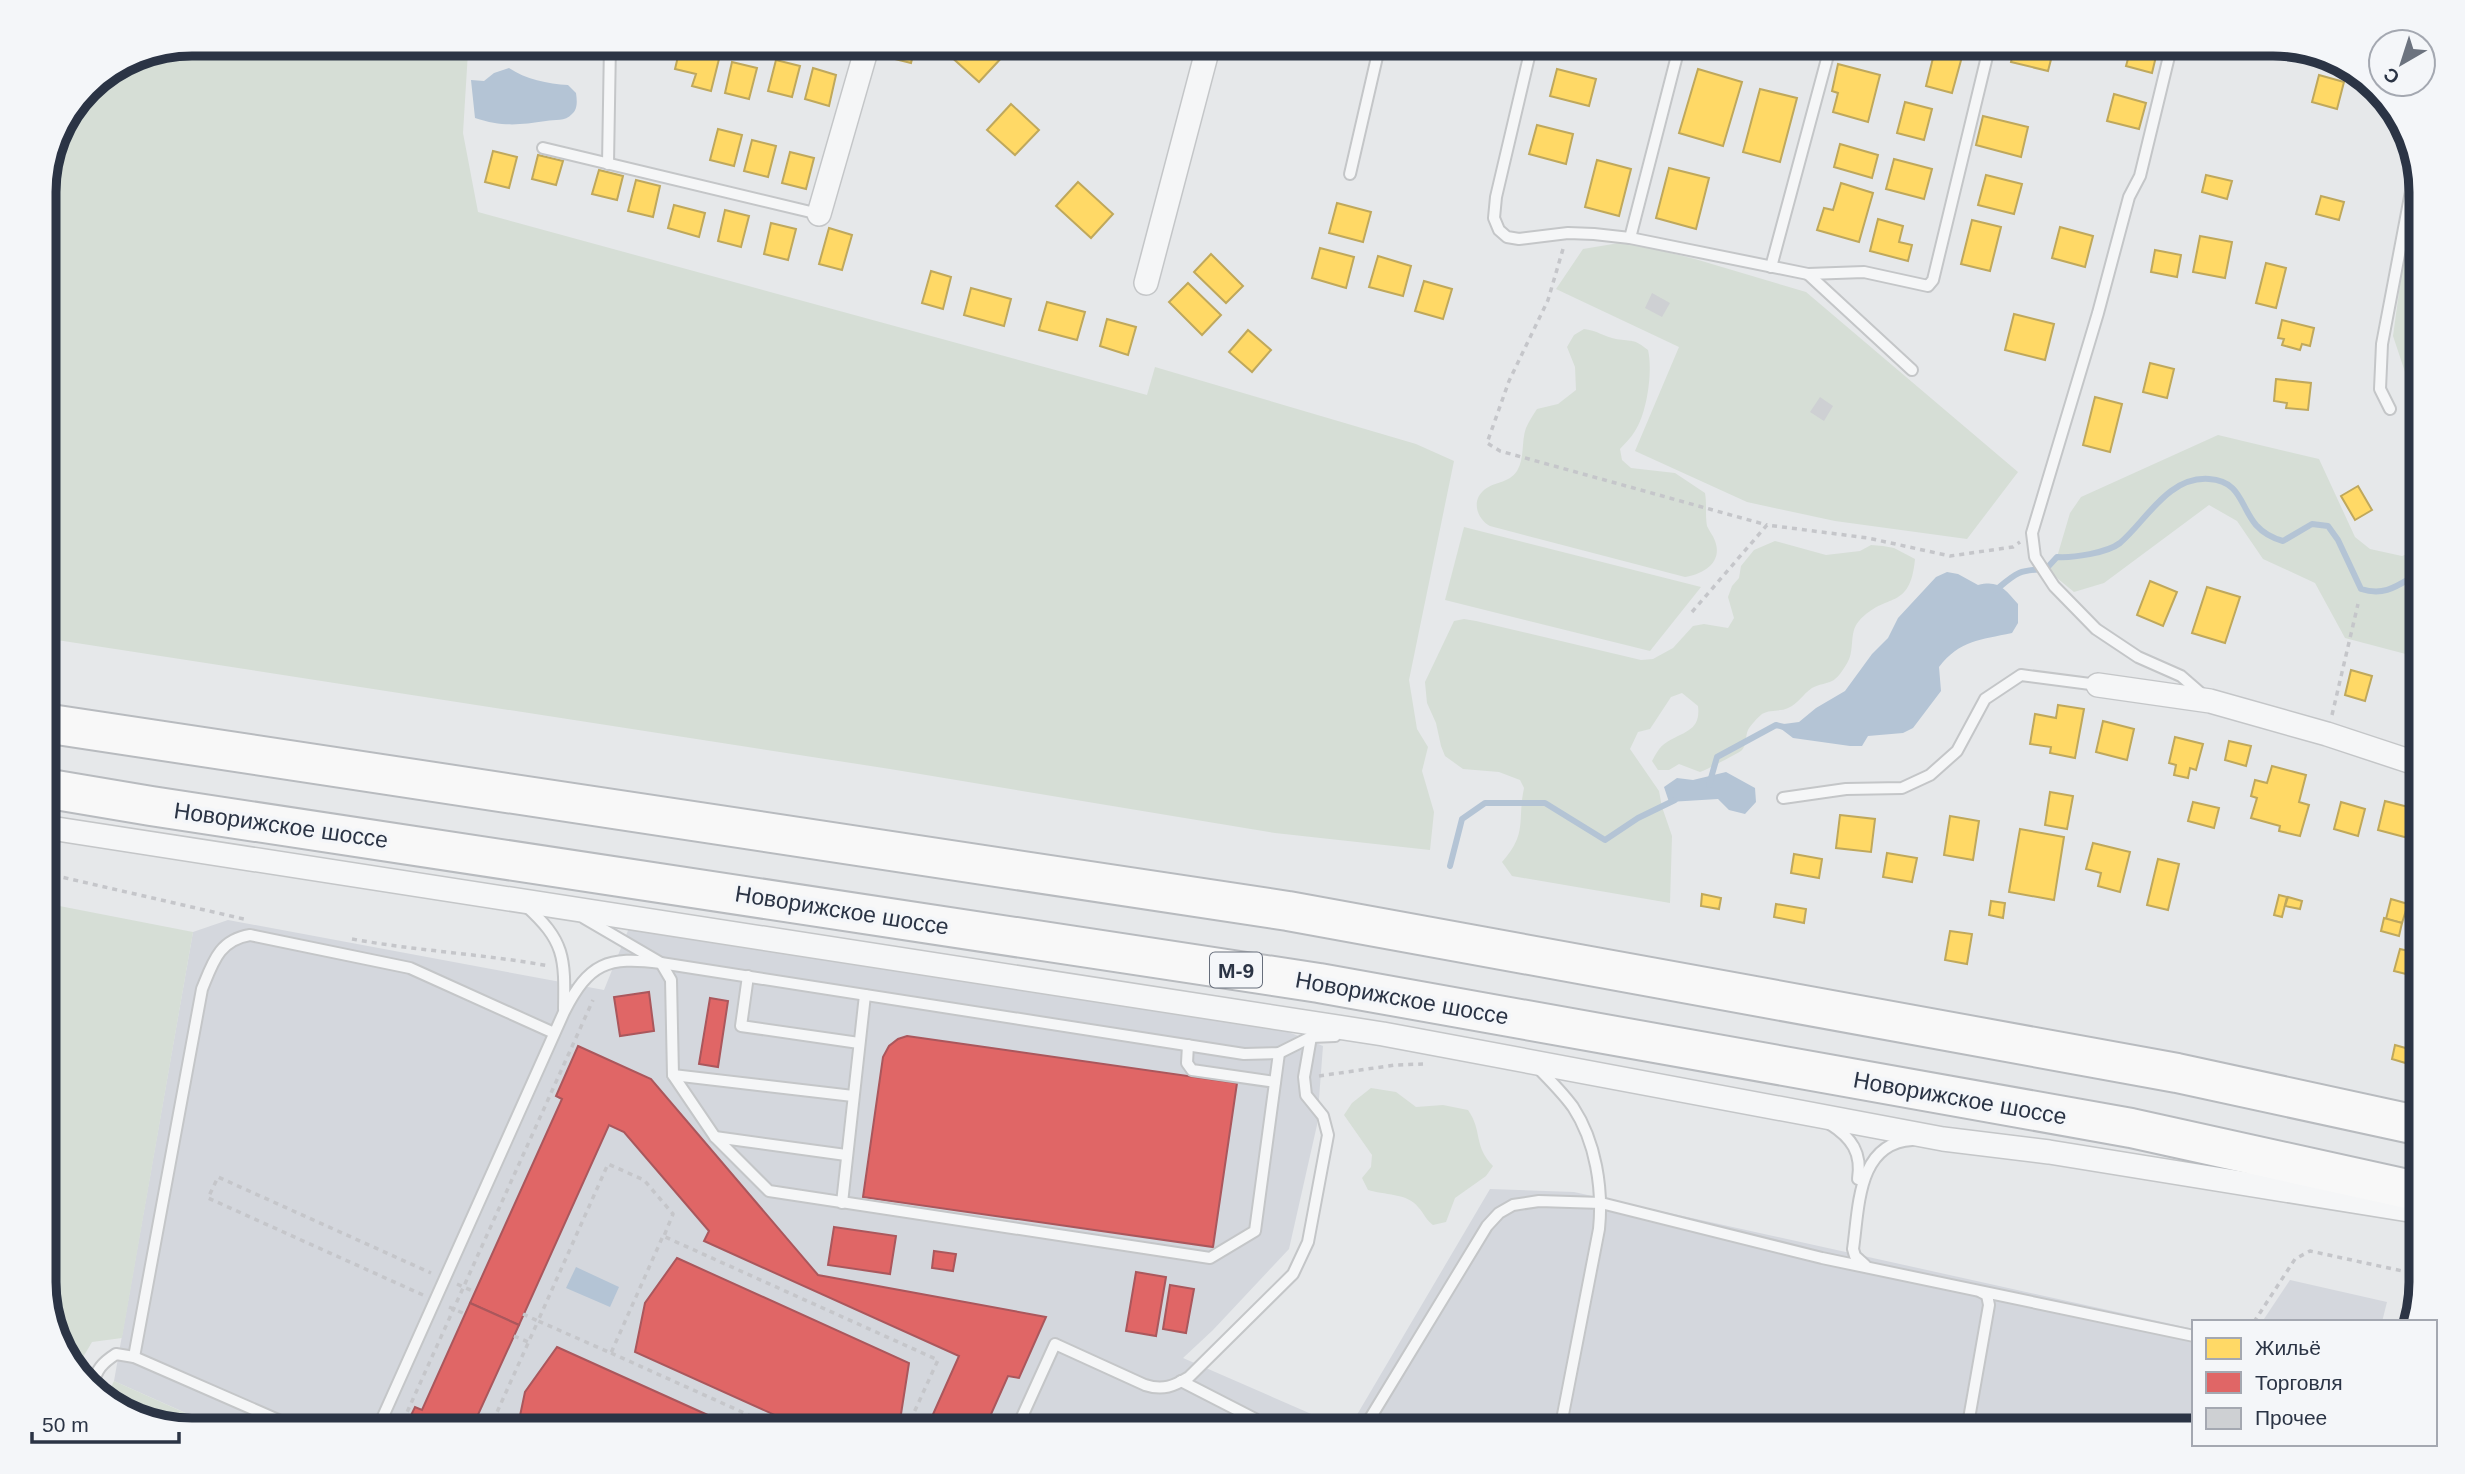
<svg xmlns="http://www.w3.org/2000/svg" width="2465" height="1474" font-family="Helvetica,sans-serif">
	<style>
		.built { fill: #d4d7dd }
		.green { fill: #d6ded6 }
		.water { fill: #b4c4d5 }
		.homes { fill: #ffd966; stroke: #bfa85c; stroke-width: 2 }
		.shops { fill: #e06666; stroke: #aa575c; stroke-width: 2 }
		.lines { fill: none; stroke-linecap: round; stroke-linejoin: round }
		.stream { stroke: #b4c4d5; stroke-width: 6 }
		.building { fill: #ced0d3 }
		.service-casing { stroke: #c4c6c8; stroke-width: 14 }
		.minor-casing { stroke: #c4c6c8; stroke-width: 26 }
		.motorway-casing { stroke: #b8bbbf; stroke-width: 42 }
		.path { stroke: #c5c6ca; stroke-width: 3.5; stroke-dasharray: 5 5; stroke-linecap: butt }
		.service { stroke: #f5f6f7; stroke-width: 10 }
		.minor { stroke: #f5f6f7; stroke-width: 23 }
		.motorway { stroke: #f8f8f8; stroke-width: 38 }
		.labels { text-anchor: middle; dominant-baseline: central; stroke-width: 7; stroke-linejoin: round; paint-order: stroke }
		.shield { fill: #f4f6f9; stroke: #676e7b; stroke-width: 2 }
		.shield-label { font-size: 21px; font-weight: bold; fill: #2b3445 }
		.street-label { font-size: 23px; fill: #2b3445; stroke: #f4f6f9 }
		.rim { fill: none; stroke: #2b3445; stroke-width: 9 }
	</style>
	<rect width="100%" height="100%" fill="#e6e8ea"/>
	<g class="built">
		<path d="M228 920 604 990 629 928 1281 1029 1323 1046 1317 1125 1289 1249 1213 1330 1183 1358 1348 1430 1490 1189 1574 1192 2194 1329V1430H224L114 1381 193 932Z"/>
		<path d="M2290 1280 2387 1302 2382 1322H2262Z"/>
	</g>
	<g class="green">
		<path d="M192 44H462L468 52 463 133 478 212 1147 395 1155 367 1416 444 1454 461 1409 680 1417 729 1428 747 1422 771 1434 812 1430 850 1275 833 890 769 44 638V183L59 127 88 87 136 55Z"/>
		<path d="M2416 167 2421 183V406L2409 384 2393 336Z"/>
		<path d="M1625 242 1695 259 1806 292 2018 472 1967 539 1835 521 1747 502 1635 451 1679 347 1556 289 1583 249Z"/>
		<path d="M1584 329C1596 330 1605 337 1616 339 1633 342 1633 338 1648 350 1653 371 1647 413 1635 431 1631 438 1625 443 1620 449L1622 460 1631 468 1675 473 1705 493C1707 504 1705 515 1707 526 1709 531 1713 535 1715 541 1723 562 1704 574 1685 577L1490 526C1477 519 1471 501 1484 490 1495 481 1508 484 1517 471 1525 458 1521 442 1526 428 1529 421 1533 415 1537 409L1558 404 1576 390 1575 367 1567 347 1574 335Z"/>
		<path d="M2218 435 2319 459 2355 537 2370 549 2402 556 2421 549V655L2417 657 2345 638 2315 583 2263 559 2237 521 2209 505 2104 583 2074 592 2046 569 2057 557 2070 513 2081 497Z"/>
		<path d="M1464 527 1701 587 1650 651 1445 600Z"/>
		<path d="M1775 541 1826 555 1860 551 1871 545 1883 546 1894 548 1915 559C1910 612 1886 591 1859 621 1848 633 1856 651 1846 665 1843 670 1837 679 1832 681 1826 684 1819 684 1812 688 1803 694 1798 704 1788 708 1780 712 1770 709 1762 714 1758 717 1750 726 1748 730 1745 737 1747 744 1742 750 1739 753 1706 770 1700 772L1679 764 1669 770H1658L1652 761C1656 754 1659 747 1667 742 1684 731 1701 731 1698 706L1682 693 1671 697 1650 729 1638 732 1630 749 1659 791 1662 807 1672 836 1670 903 1512 876 1502 862C1528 833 1517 821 1524 788L1520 780 1499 772 1463 769 1445 756 1441 746 1436 723 1427 703 1425 682 1454 621 1464 619 1476 621 1641 660 1653 659 1673 648 1693 626 1704 624 1728 628 1734 618 1728 597 1732 586 1739 578 1741 566 1754 550Z"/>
		<path d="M44 903 193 932 122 1338 92 1342 76 1369 64 1356 44 1291Z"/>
		<path d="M1371 1088 1396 1092 1416 1107 1443 1105 1468 1110C1483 1132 1473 1145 1493 1166L1486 1176 1455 1198 1446 1222 1433 1225C1425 1219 1424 1213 1418 1207 1408 1193 1383 1195 1368 1190L1362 1178 1371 1167 1372 1155 1344 1115 1352 1103Z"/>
		<path d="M114 1381 192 1416 186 1429 118 1410 106 1398Z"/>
	</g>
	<g class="water">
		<path d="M509 68C525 79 548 84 568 85L576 93C577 100 578 109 572 114 565 122 555 119 546 121 519 125 502 127 475 118L471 80 484 81 494 73Z"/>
		<path d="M1947 572 1958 574 1978 585C2000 580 2004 589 2018 604V623L2012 633C1980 640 1960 640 1939 667L1941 691 1913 728 1903 733 1868 736 1862 746H1850L1793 738 1776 725 1799 722 1816 708 1845 691 1872 654 1888 638 1898 618 1936 577Z"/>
		<path d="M1726 772 1755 788 1756 802 1745 814 1729 810 1718 799 1669 802 1664 787 1677 778 1693 780Z"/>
		<path d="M576 1267 619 1287 610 1307 566 1288Z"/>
	</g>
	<g class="homes">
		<path d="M681 44H692L721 51 711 91 692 86 696 74 675 69Z"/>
		<path d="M891 44H916L911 63 887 57Z"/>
		<path d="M937 44H994L1005 54 979 82Z"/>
		<path d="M2015 44H2055L2048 71 2011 62Z"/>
		<path d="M2132 44 2158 48 2152 73 2126 66Z"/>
		<path d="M1936 46 1963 53 1952 93 1926 86Z"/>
		<path d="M776 60 800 66 792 97 768 91Z"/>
		<path d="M732 62 757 68 749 99 725 93Z"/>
		<path d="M1838 64 1880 75 1868 122 1833 112 1838 93 1832 91Z"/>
		<path d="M813 68 836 75 829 106 805 99Z"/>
		<path d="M1557 69 1596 79 1589 106 1550 96Z"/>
		<path d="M1698 69 1742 82 1723 146 1679 133Z"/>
		<path d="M2319 75 2344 82 2337 109 2312 102Z"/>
		<path d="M1760 89 1797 98 1780 162 1743 152Z"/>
		<path d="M2114 94 2146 103 2139 129 2107 121Z"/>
		<path d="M1905 102 1932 109 1924 140 1897 133Z"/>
		<path d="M1011 104 1039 130 1015 155 987 130Z"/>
		<path d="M1983 116 2028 127 2021 157 1976 145Z"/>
		<path d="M1537 125 1573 134 1566 164 1529 154Z"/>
		<path d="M718 129 742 135 734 166 710 160Z"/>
		<path d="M752 140 776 146 768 177 744 171Z"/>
		<path d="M1840 144 1878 155 1872 178 1834 167Z"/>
		<path d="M493 151 517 157 509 188 485 182Z"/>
		<path d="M790 152 814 158 806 189 782 183Z"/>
		<path d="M538 155 563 161 556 185 532 179Z"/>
		<path d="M1894 159 1932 169 1924 199 1886 189Z"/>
		<path d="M1597 160 1631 169 1619 216 1585 207Z"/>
		<path d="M1669 168 1709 178 1696 229 1656 218Z"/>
		<path d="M599 170 623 176 617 200 592 194Z"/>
		<path d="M1986 175 2022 184 2014 214 1978 205Z"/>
		<path d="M2206 175 2232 181 2227 199 2202 192Z"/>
		<path d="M636 180 660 186 653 217 628 211Z"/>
		<path d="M1078 182 1113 214 1091 238 1056 206Z"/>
		<path d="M1841 183 1873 193 1859 242 1817 230 1824 208 1833 210Z"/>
		<path d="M2321 196 2344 202 2339 220 2316 214Z"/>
		<path d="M1337 203 1371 212 1363 242 1329 233Z"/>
		<path d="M674 205 705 213 699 237 668 228Z"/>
		<path d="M725 210 749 216 741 247 718 241Z"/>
		<path d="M1878 219 1903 226 1899 242 1912 245 1908 261 1870 251Z"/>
		<path d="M1972 220 2001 227 1990 271 1961 264Z"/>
		<path d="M771 223 796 229 788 260 764 254Z"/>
		<path d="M2060 227 2093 236 2085 267 2052 258Z"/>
		<path d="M829 228 852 235 842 270 819 264Z"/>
		<path d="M2200 236 2232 242 2225 278 2193 272Z"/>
		<path d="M1320 248 1354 257 1346 288 1312 278Z"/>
		<path d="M2155 250 2181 255 2177 277 2151 272Z"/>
		<path d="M1211 254 1243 286 1226 303 1194 272Z"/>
		<path d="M1378 256 1411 266 1403 296 1369 287Z"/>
		<path d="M2266 263 2286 268 2276 308 2256 303Z"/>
		<path d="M931 271 951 277 943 309 922 303Z"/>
		<path d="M1424 281 1452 289 1443 319 1415 311Z"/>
		<path d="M1188 283 1221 315 1202 335 1169 302Z"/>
		<path d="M971 288 1011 299 1004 326 964 315Z"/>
		<path d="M1047 302 1085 312 1077 340 1039 330Z"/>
		<path d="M2014 314 2054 324 2045 360 2005 350Z"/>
		<path d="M1107 319 1136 327 1128 355 1100 346Z"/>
		<path d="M2282 320 2314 328 2310 346 2302 344 2300 350 2282 345 2284 339 2278 338Z"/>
		<path d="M1248 330 1271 350 1252 372 1229 352Z"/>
		<path d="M2150 363 2174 369 2167 398 2143 392Z"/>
		<path d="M2276 379 2311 383 2308 410 2286 408 2287 403 2274 401Z"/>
		<path d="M2095 397 2122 404 2110 452 2083 445Z"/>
		<path d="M2358 486 2372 510 2355 520 2341 496Z"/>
		<path d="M2150 581 2177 592 2163 626 2137 615Z"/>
		<path d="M2207 587 2240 597 2225 643 2192 633Z"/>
		<path d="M2351 670 2372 676 2365 701 2345 695Z"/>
		<path d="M2421 674V695L2415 693Z"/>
		<path d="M2058 705 2084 709 2075 758 2050 753 2051 747 2030 744 2035 714 2056 718Z"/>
		<path d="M2103 721 2134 729 2127 760 2096 752Z"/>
		<path d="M2175 737 2203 744 2196 770 2190 768 2188 778 2174 775 2176 765 2169 763Z"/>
		<path d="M2229 741 2251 746 2246 766 2225 760Z"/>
		<path d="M2272 766 2306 775 2299 802 2309 805 2300 836 2279 831 2280 826 2251 818 2257 798 2251 796 2255 780 2267 783Z"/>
		<path d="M2050 792 2073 796 2067 829 2045 825Z"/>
		<path d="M2385 801 2420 810 2412 839 2378 830Z"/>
		<path d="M2193 802 2219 808 2214 828 2188 821Z"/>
		<path d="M2341 802 2365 809 2358 836 2334 829Z"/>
		<path d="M1840 815 1875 819 1871 852 1836 848Z"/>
		<path d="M1950 816 1979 821 1973 860 1944 855Z"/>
		<path d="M2020 829 2064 837 2054 900 2009 892Z"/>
		<path d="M2093 843 2130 852 2120 892 2098 886 2101 873 2086 869Z"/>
		<path d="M1887 853 1917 858 1912 882 1883 877Z"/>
		<path d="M1794 854 1822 859 1819 878 1791 873Z"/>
		<path d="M2158 859 2179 864 2168 910 2147 905Z"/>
		<path d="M1702 894 1721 898 1719 909 1701 906Z"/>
		<path d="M2279 895 2287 897 2282 917 2274 915Z"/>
		<path d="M2288 897 2302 901 2300 909 2285 906Z"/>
		<path d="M2391 899 2408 904 2402 923 2386 919Z"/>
		<path d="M1991 901 2005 903 2003 918 1989 915Z"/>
		<path d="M1776 904 1806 909 1804 923 1774 917Z"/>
		<path d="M2384 918 2402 923 2399 936 2381 931Z"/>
		<path d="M1950 931 1972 934 1967 964 1945 960Z"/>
		<path d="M2400 949 2421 954 2418 977 2394 971Z"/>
		<path d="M2395 1045 2416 1051 2412 1065 2392 1059Z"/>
	</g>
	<g class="shops">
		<path d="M649 992 654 1031 620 1036 614 997Z"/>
		<path d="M710 998 728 1001 718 1067 699 1064Z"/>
		<path d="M907 1036 1237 1083 1213 1247 863 1197 883 1057 889 1046 898 1039Z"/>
		<path d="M578 1046 651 1079 818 1275 1046 1317 1019 1378 1008 1376 984 1430H926L959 1356 704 1241 709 1231 624 1132 609 1125 519 1325 470 1303 562 1099 556 1096Z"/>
		<path d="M834 1227 896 1236 890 1274 828 1265Z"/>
		<path d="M934 1251 956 1254 953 1271 932 1268Z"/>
		<path d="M677 1258 909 1363 901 1414 888 1430H808L635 1352 645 1303Z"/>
		<path d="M1136 1272 1166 1277 1156 1336 1126 1331Z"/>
		<path d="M1170 1285 1194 1289 1186 1333 1163 1329Z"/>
		<path d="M470 1303 519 1325 471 1430H404L415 1407 422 1410Z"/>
		<path d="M557 1347 741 1430H517L525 1392Z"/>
	</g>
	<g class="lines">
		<g class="stream">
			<path d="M1996 590C2016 573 2018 570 2046 569L2057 557C2073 558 2107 553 2120 543 2146 521 2168 476 2209 479 2241 481 2240 506 2256 525 2264 534 2272 538 2283 541L2312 524 2328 526 2338 540 2361 589C2387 597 2399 584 2421 572"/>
			<path d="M1709 785 1717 757 1776 725 1784 727"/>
			<path d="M1450 866 1462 819 1485 803H1545L1605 840 1638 818 1675 800"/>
		</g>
	</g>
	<g class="building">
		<path d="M1652 293 1670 303 1662 317 1645 308Z"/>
		<path d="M1820 397 1833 406 1824 421 1810 412Z"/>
	</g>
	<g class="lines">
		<g class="service-casing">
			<g id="service">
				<path d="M1532 44 1496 197 1494 218 1499 230 1507 237 1519 239 1568 233 1594 234 1630 238 1808 274 1864 272 1928 286 1933 280 1990 44"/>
				<path d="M2172 44 2140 176 2129 197 2098 313 2032 533 2035 557 2054 586 2096 629 2138 657 2181 676 2204 696"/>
				<path d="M543 148 819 214"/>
				<path d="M608 164 610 44"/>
				<path d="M1350 174 1380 44"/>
				<path d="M1630 238 1680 44"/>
				<path d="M1771 267 1831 44"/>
				<path d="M1808 274 1912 370"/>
				<path d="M2390 409 2380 389 2382 344 2416 165"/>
				<path d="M1783 798 1846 789 1902 788 1930 775 1957 751 1985 699 2021 675 2098 685"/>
				<path d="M525 905C565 941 565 957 564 1009"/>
				<path d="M584 918 661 963 671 980 673 1075 715 1137 769 1191 1210 1258 1255 1231 1279 1053"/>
				<path d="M748 976 741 1026 859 1043"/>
				<path d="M1188 1045 1187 1063 1192 1070 1275 1082"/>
				<path d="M1536 1066C1549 1079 1562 1092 1573 1107 1596 1142 1603 1189 1599 1229L1560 1430"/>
				<path d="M673 1075 853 1096"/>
				<path d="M1830 1124C1852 1138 1862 1153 1858 1179"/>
				<path d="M715 1137 846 1155"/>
				<path d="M842 1203 865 995"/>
				<path d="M1865 1265 1855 1256 1853 1249C1859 1208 1857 1143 1912 1140"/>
				<path d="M134 1357 202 989C213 962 219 940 250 935L410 968 554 1033"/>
				<path d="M1181 1381 1255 1419 1260 1430"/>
				<path d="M93 1385C96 1370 102 1363 116 1354L134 1357 301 1430"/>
				<path d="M377 1430 564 1012C589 963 607 956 661 963L1244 1054 1279 1053 1311 1037 1335 1036"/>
				<path d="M1016 1430 1055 1344 1145 1385C1163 1391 1174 1386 1189 1377L1293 1274 1308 1242 1328 1135 1323 1116 1306 1095 1304 1077 1311 1037"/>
				<path d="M1363 1430 1487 1226 1499 1213 1513 1205 1539 1201 1601 1203 1822 1258 2194 1336"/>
				<path d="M1967 1430 1989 1305 1987 1295 1981 1292"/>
			</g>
		</g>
		<g class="minor-casing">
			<g id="minor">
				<path d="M819 214 868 44"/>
				<path d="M1146 283 1209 44"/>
				<path d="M2098 685 2210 701 2327 734 2421 765"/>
				<path d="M44 827 1383 1034 1943 1139 2049 1152 2421 1212"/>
			</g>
		</g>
		<g class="motorway-casing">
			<g id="motorway">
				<path d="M44 723 1288 911 2177 1073 2421 1126"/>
				<path d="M44 788 151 806 1319 983 2131 1128 2421 1192"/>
			</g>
		</g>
		<g class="path">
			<path d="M1563 249 1548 300 1509 381 1487 443 1500 451 1767 525"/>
			<path d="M1692 612 1767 525 1868 538 1950 556 2013 547 2020 542"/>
			<path d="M2332 715 2358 604"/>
			<path d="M44 873 248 920"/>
			<path d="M352 939C417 951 484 954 549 966"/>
			<path d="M1319 1076 1395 1065 1423 1064"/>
			<path d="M457 1284 475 1292"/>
			<path d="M423 1295 208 1198 218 1177 431 1273"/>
			<path d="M449 1307 465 1314"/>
			<path d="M523 1314 538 1321 608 1164 644 1180 673 1214 664 1236"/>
			<path d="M2254 1322 2295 1259 2310 1251 2421 1275"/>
			<path d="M514 1336 528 1342"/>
			<path d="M611 1353 782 1430"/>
			<path d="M399 1430 593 1000"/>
			<path d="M489 1430 538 1321 611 1353 663 1236 938 1360 906 1430"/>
		</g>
		<use href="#service" class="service"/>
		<use href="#minor" class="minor"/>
		<use href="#motorway" class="motorway"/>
	</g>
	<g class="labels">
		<rect class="shield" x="1210" y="952.5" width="52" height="35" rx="5"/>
		<g class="shield-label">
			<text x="1236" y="970">М-9</text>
		</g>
		<g class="street-label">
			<text transform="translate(281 825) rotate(8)">Новорижское шоссе</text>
			<text transform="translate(842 910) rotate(9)">Новорижское шоссе</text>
			<text transform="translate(1402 998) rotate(10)">Новорижское шоссе</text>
			<text transform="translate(1960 1098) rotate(10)">Новорижское шоссе</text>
		</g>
	</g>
	<path d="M0 0H2465V1474H0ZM192 56H2273A136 136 0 0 1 2409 192V1282A136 136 0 0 1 2273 1418H192A136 136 0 0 1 56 1282V192A136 136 0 0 1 192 56Z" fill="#f4f6f9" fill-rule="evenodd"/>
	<path class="rim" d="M192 56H2273A136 136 0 0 1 2409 192V1282A136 136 0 0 1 2273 1418H192A136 136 0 0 1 56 1282V192A136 136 0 0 1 192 56Z"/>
	<rect x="2192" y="1320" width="245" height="126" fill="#f4f6f9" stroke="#a4a8b1" stroke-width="2"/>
	<rect x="2206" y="1338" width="35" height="21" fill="#ffd966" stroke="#a4a8b1" stroke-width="2"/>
	<text x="2255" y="1355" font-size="21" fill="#2b3445">Жильё</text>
	<rect x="2206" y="1372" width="35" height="21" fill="#e06666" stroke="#a4a8b1" stroke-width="2"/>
	<text x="2255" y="1390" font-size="21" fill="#2b3445">Торговля</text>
	<rect x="2206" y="1408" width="35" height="21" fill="#ced0d3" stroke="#a4a8b1" stroke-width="2"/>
	<text x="2255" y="1425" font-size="21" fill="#2b3445">Прочее</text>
	<g transform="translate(2402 63) rotate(219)"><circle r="33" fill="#f4f6f9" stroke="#a4a8b1" stroke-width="2"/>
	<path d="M0-5L12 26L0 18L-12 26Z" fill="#6c737f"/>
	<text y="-10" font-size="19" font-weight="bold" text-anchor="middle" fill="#2b3445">С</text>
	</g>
	<path d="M32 1432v10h147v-10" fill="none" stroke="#2b3445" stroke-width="3.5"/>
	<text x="42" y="1432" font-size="21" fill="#2b3445" stroke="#f4f6f9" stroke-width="5" paint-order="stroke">50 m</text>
</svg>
